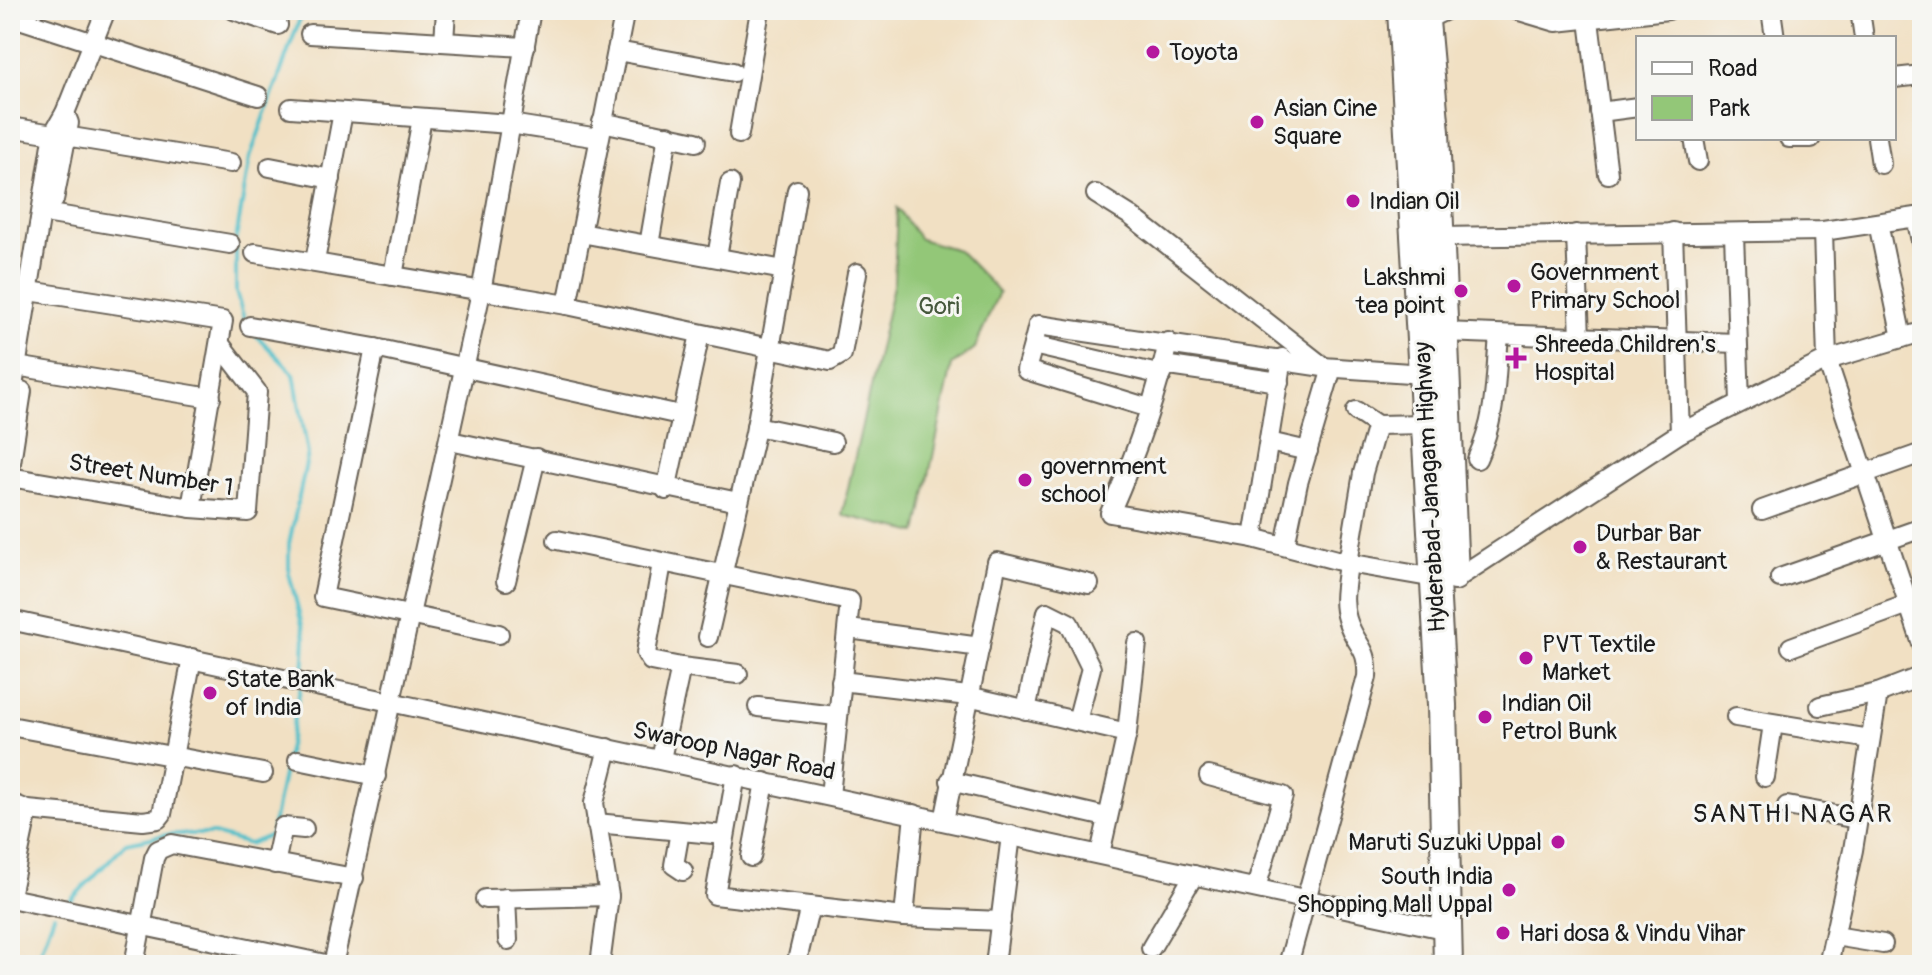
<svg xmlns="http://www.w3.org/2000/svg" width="1932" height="975" font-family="Pangolin,sans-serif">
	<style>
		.green { fill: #93c778; stroke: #58724a; stroke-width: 2 }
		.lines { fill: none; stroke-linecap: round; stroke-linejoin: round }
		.stream { stroke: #51bfc9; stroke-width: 4 }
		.minor-casing { stroke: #676156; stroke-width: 22 }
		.highway-casing { stroke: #676156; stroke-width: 32 }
		.minor { stroke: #fff; stroke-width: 18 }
		.highway { stroke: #fff; stroke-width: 28 }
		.poi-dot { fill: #b5179e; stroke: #f6f6f2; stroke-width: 3 }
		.labels { text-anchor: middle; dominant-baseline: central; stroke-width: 6; stroke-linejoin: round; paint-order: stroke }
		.poi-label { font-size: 24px; fill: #1c1c1c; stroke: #f6f6f2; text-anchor: start }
		.park-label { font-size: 24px; fill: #46583c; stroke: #f6f6f2 }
		.street-label { font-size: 24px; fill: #1c1c1c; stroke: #f6f6f2 }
		.neighbourhood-label { font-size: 26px; letter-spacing: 2px; fill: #1c1c1c; stroke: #f6f6f2 }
	</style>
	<rect width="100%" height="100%" fill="#f6f6f2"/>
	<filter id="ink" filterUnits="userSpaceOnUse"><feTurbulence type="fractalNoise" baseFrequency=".0125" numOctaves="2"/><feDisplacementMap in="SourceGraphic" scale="16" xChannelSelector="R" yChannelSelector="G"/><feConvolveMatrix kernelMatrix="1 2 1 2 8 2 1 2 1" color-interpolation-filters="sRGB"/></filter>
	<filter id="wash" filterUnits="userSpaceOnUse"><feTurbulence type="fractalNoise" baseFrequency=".006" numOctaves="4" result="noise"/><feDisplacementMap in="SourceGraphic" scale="32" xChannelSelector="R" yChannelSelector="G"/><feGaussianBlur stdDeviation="1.8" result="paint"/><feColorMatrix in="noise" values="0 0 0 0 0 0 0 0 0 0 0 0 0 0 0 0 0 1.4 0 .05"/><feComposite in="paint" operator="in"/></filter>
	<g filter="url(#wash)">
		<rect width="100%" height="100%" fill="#f1e0c3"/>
		<path class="green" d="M897 208 920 239 958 250 999 292 975 348 952 365 917 533 842 515 894 281Z"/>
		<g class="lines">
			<g class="stream">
				<path d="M236 239 250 157 303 10"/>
				<path d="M236 248V292L245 322"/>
				<path d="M256 335 294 374 308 454 289 544V573L305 637 303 676"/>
				<path d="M67 904 126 843 171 834H214L249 844 271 835 300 689"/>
				<path d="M36 965 54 915"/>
			</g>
		</g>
	</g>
	<g filter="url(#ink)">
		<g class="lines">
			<g class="minor-casing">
				<g id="minor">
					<path d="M234 10 278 25"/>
					<path d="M1516 10 1556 22 1668 10"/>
					<path d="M1771 10 1775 38"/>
					<path d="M1860 10 1864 38"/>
					<path d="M10 16 258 96"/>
					<path d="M1425 20 1446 10"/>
					<path d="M1589 20 1608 174"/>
					<path d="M310 34 525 47"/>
					<path d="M444 42 446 10"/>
					<path d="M617 51 733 72"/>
					<path d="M1894 78 1922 75"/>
					<path d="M291 108 510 124 599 138"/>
					<path d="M1600 112 1638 107"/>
					<path d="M602 122 696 142"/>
					<path d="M10 127 231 163"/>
					<path d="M739 134 760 10"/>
					<path d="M1694 138 1698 161"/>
					<path d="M1789 138H1811"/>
					<path d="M1877 138 1881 164"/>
					<path d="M270 167 331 179"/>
					<path d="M1096 194 1131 216 1321 365"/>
					<path d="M54 200 69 123 65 113"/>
					<path d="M51 214 230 244"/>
					<path d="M1878 223 1902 338"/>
					<path d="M1823 231 1827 360 1922 644"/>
					<path d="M1673 232 1680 433"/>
					<path d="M581 233 784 270 755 433 708 637"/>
					<path d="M1576 234 1580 338"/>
					<path d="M1734 234 1740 402"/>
					<path d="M1440 237 1823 231 1916 217 1922 246"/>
					<path d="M649 245 668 135"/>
					<path d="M255 253 567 305 830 361 842 354 857 273"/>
					<path d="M717 257 730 183"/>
					<path d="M315 261 343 112"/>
					<path d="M784 270 797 190"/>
					<path d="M393 276 422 118"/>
					<path d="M10 288 223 321 191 508"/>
					<path d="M567 305 625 10"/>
					<path d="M250 326 375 348 680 415"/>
					<path d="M1444 332 1736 343"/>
					<path d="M1168 342C1156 401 1134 458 1110 513L1253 538 1348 563C1346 582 1341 601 1347 619 1355 646 1369 646 1367 677L1288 965"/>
					<path d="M1033 345 1038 325 1323 367 1424 374"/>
					<path d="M375 348 323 597 499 634"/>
					<path d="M10 365 211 398"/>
					<path d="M1163 365 1279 382"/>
					<path d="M10 405 54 132 65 113 106 10"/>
					<path d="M1149 408 1026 370 1033 345 1162 375"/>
					<path d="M1356 411 1377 425 1363 473 1348 563 1435 578"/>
					<path d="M1377 425 1427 424"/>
					<path d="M756 426 833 442"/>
					<path d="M450 441 738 502"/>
					<path d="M1269 442 1308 451"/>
					<path d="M1477 459C1497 416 1495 380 1499 335"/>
					<path d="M10 469 22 391"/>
					<path d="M10 477 191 508 248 512 257 392 220 344"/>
					<path d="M666 490 700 334"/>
					<path d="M1762 510 1922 453"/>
					<path d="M1253 538 1282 358"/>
					<path d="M557 540 850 601 830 796"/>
					<path d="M1285 545 1298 483 1332 368"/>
					<path d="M662 563 646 653 651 661 681 667"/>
					<path d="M1780 578 1922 528"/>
					<path d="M1454 580 1680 433 1827 360 1922 332"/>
					<path d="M506 581 536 458"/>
					<path d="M10 620 1448 930"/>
					<path d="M849 629 980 647"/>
					<path d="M1791 647 1922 599"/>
					<path d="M841 681 968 696 1127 733 1100 854"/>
					<path d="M1820 706 1878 693"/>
					<path d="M758 707 836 716"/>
					<path d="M1026 710 1047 612 1069 623 1091 668 1077 721"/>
					<path d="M1736 717 1870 739"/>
					<path d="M10 726 263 773"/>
					<path d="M1127 733 1137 643"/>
					<path d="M661 759 681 667 738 674"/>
					<path d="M298 760 376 776"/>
					<path d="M736 775 715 895 904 917 1001 921"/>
					<path d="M1209 776 1283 796 1256 888"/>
					<path d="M1765 777 1773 724"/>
					<path d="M950 781 1106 817"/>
					<path d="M10 803 28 810 143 821 158 819 162 814 192 658"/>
					<path d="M1787 806 1857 819"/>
					<path d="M944 821 997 562 1089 584"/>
					<path d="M596 823 724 835"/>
					<path d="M680 831 674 865 683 871"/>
					<path d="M751 857 765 782"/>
					<path d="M275 864 283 827 304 829"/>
					<path d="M10 896 28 810"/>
					<path d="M10 898 330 965"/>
					<path d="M506 898 508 940"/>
					<path d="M485 899 609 896"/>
					<path d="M904 917 914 814"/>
					<path d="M1835 936 1883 944"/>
					<path d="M1151 948 1194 875"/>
					<path d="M134 965 154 858 158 850 172 844 354 878"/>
					<path d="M333 965 481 292 531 10"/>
					<path d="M600 965 609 896 594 803 608 748"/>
					<path d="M796 965 810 906"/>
					<path d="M995 965 1011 835"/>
					<path d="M1828 965 1853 850 1878 693 1922 676"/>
				</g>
			</g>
			<g class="highway-casing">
				<g id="highway">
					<path d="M1402 10 1442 705 1448 965"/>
					<path d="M1424 10 1435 132 1454 576"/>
				</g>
			</g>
			<use href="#minor" class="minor"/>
			<use href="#highway" class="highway"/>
		</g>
	</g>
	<g class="poi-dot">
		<circle cx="1153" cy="52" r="8"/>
		<circle cx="1257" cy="122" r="8"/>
		<circle cx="1353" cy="201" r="8"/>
		<circle cx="1514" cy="286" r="8"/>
		<circle cx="1461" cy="291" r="8"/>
		<path d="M1512 346h8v8h8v8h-8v8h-8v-8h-8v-8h8z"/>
		<circle cx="1025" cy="480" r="8"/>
		<circle cx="1580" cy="547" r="8"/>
		<circle cx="1526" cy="658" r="8"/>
		<circle cx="210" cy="693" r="8"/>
		<circle cx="1485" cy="717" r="8"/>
		<circle cx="1558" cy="842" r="8"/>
		<circle cx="1509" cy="890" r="8"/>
		<circle cx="1503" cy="933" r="8"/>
	</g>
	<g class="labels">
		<g class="poi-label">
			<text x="1169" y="52">Toyota</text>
			<text x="1273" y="108">Asian Cine<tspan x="1273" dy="28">Square</tspan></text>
			<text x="1369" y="201">Indian Oil</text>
			<text x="1530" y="272">Government<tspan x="1530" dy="28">Primary School</tspan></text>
			<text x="1445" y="277" text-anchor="end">Lakshmi<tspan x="1445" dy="28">tea point</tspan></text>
			<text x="1534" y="344">Shreeda Children's<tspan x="1534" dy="28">Hospital</tspan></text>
			<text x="1041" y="466">government<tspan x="1041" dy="28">school</tspan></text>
			<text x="1596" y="533">Durbar Bar<tspan x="1596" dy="28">&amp; Restaurant</tspan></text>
			<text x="1542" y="644">PVT Textile<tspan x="1542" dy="28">Market</tspan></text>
			<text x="226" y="679">State Bank<tspan x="226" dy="28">of India</tspan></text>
			<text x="1501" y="703">Indian Oil<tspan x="1501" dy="28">Petrol Bunk</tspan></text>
			<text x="1542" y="842" text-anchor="end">Maruti Suzuki Uppal</text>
			<text x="1493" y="876" text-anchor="end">South India<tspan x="1493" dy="28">Shopping Mall Uppal</tspan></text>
			<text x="1519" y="933">Hari dosa &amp; Vindu Vihar</text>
		</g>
		<g class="park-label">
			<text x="939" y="306">Gori</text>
		</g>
		<g class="street-label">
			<text transform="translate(151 475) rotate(9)">Street Number 1</text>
			<text transform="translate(1430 487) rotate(-93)">Hyderabad-Janagam Highway</text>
			<text transform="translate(734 751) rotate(12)">Swaroop Nagar Road</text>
		</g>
		<g class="neighbourhood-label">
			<text x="1793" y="814">SANTHI NAGAR</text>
		</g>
	</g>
	<rect width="1932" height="975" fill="none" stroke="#f6f6f2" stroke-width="40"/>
	<rect x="1636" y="36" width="260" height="104" fill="#f6f6f2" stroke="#9f9f9c" stroke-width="2"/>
	<rect x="1652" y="62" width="40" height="12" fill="#ffffff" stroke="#9f9f9c" stroke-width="2"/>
	<text x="1708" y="76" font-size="24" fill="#1c1c1c">Road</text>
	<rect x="1652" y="96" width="40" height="24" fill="#93c778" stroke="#9f9f9c" stroke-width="2"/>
	<text x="1708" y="116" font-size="24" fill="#1c1c1c">Park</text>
</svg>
